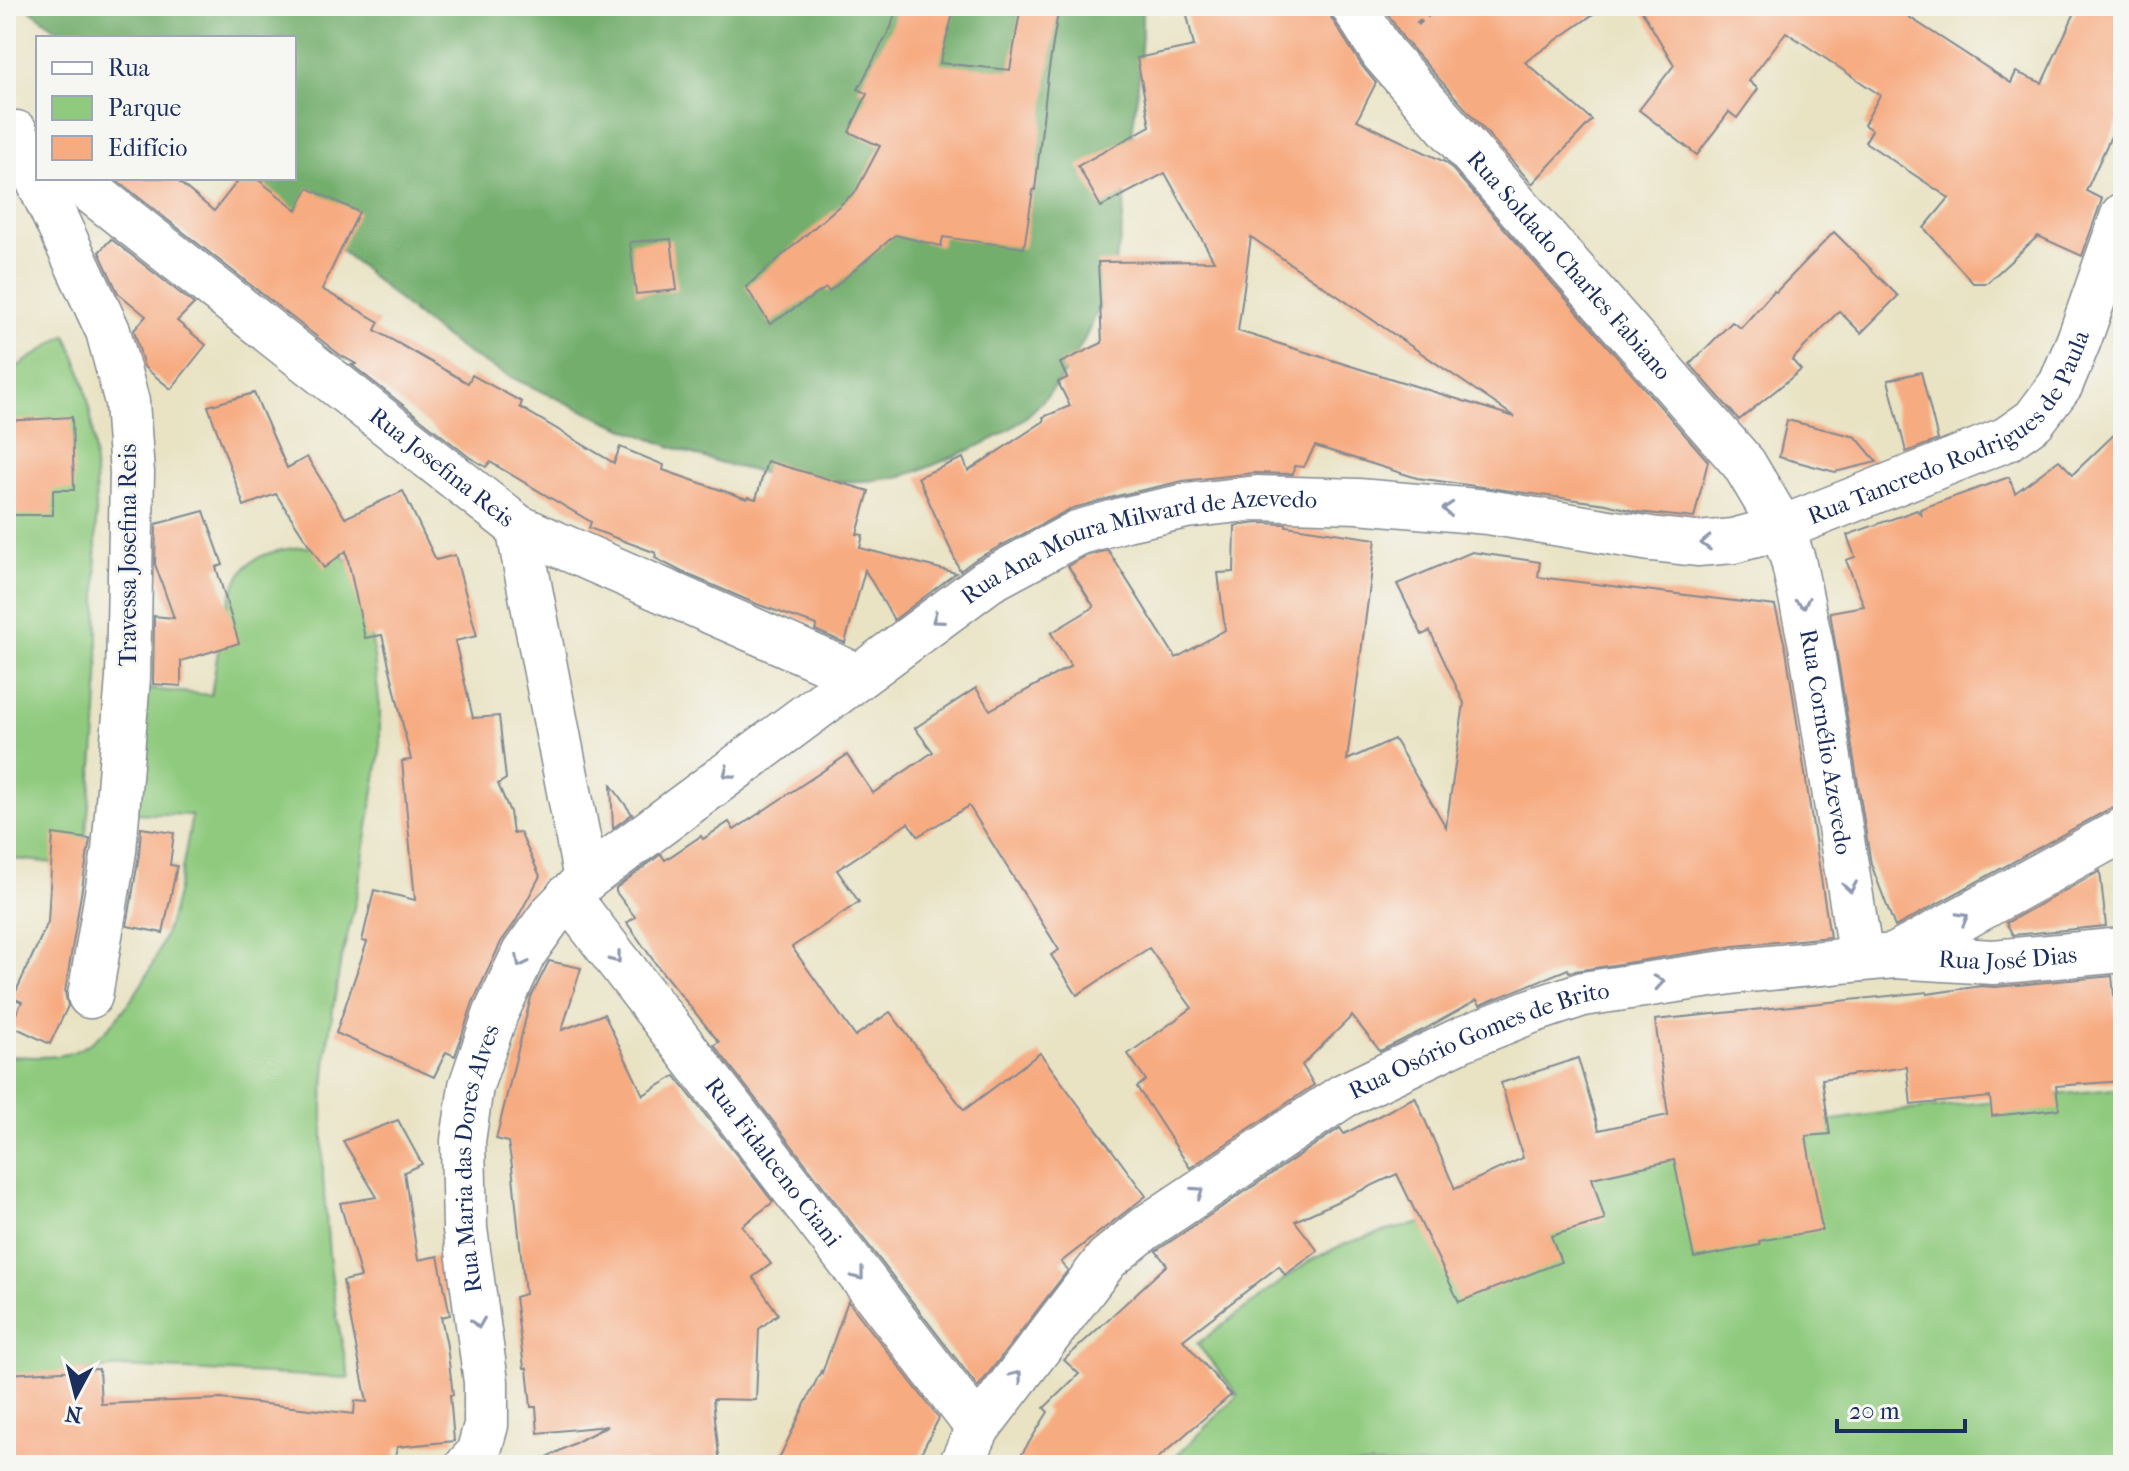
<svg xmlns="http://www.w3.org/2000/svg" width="2129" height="1471" font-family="'IM FELL French Canon',serif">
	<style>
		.green { fill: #8fca7e; stroke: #557c6e; stroke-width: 2 }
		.forest { fill: #73ae6d; stroke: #476e66; stroke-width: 2 }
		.building { fill: #f7ab81; fill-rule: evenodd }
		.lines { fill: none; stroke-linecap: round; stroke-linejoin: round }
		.minor-casing { stroke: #828991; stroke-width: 47 }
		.tertiary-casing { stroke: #828991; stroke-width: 47 }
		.path { stroke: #828991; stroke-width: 5; stroke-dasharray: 6 6; stroke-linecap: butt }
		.minor { stroke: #fff; stroke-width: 44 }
		.tertiary { stroke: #fff; stroke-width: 44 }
		.oneway { stroke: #8d97ae }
		.labels { text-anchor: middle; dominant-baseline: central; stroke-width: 6; stroke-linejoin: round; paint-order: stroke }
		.street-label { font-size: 24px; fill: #1b2f5e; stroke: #f6f6f2 }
	</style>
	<rect width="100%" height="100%" fill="#f6f6f2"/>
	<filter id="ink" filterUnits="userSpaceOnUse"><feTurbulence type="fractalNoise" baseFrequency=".0125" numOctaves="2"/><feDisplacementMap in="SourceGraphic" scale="16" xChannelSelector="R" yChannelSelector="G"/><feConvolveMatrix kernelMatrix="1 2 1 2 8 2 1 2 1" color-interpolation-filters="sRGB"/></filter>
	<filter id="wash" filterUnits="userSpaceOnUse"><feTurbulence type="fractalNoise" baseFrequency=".006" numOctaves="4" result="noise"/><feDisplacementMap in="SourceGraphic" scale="32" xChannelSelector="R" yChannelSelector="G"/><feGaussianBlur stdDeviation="1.8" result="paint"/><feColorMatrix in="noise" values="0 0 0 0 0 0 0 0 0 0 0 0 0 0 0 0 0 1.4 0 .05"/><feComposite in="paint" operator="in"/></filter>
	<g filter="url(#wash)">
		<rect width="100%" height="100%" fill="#e9e3c4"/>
		<g class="green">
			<path d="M66 335C101 405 95 480 96 556 97 601 99 645 98 690 96 749 89 807 82 866L6 858V374Z"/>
			<path d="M302 547H316L338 553 349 561 370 625 380 708V753L357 895 340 965 328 1041 323 1101V1177L329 1255 337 1318 349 1378 124 1367 6 1377V1056C26 1056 48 1059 67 1054 90 1047 106 1032 120 1014 170 955 179 888 192 815L133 813 138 688 211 695C217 661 224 587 249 564 263 552 284 549 302 547Z"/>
			<path d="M2123 1088V1465H1167L1238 1395 1197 1344 1309 1261 1344 1244 1382 1232 1440 1219 1636 1163 1801 1125 1889 1112Z"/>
		</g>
		<path class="forest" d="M25 6H1142C1143 59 1135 112 1128 164 1124 200 1124 240 1111 275 1091 334 1061 396 1007 431 991 442 971 449 953 457 933 465 912 475 891 478 783 495 663 448 567 403 539 390 510 378 484 363 435 335 396 297 354 261 320 233 285 206 251 178H294V38H69Z"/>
		<g id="blocks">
			<g class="building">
				<path d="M897 6H955L940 63 1010 70 1021 6H1059L1048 75 1035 190H1033L1024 248 943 237 941 246 895 235 829 292 826 288 770 324 746 287 856 191 880 146 849 132 867 94 858 89 891 27Z"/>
				<path d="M1185 6H1328L1332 19 1362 66 1376 83 1357 120 1447 163 1708 461 1694 518 1638 512 1606 504 1417 478 1315 446 1304 467 1294 466 1293 474 1254 473 1183 481 1121 495 1070 509 976 559 960 571 918 477 963 458 968 471 1044 421 1043 417 1070 406 1058 382 1067 378 1060 363 1102 343 1098 262 1214 261 1165 173 1101 207 1078 166 1150 126 1137 58 1194 46ZM1251 237 1515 417 1238 331Z"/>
				<path d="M1383 6H1605L1525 62 1592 120 1532 184 1403 38Z"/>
				<path d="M1639 6H1892L2011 83 2016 72 2042 83 2078 6H2123V110L2086 191 2102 199 2082 256 2038 236 1987 283H1973L1924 228 1949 198 1865 142 1872 130 1864 125 1880 95 1786 32 1749 81 1758 89 1737 118 1729 112 1697 155 1639 110 1674 65Z"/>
				<path d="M114 178H174L214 211 240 178H256L297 210 308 188 359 212 322 289 379 322 375 330 468 383 472 375 522 402 520 407 614 463 620 447 664 465 663 470 747 499 748 497 756 499 767 461 869 491 857 534 863 535 860 548 956 573 894 620 865 570 845 643 815 630 817 625 759 605 682 572 655 558 656 553 589 528 591 522 490 462 486 467 469 457 352 365 356 364 340 355Z"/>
				<path d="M1834 232 1898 296 1861 333 1839 311 1792 360 1801 370 1739 420 1690 364 1732 322 1741 328 1774 291 1776 292Z"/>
				<path d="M111 239 194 304 177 321 206 345 171 389 144 367 134 330 146 316 118 293 99 252Z"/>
				<path d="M671 239 677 290 636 294 630 242Z"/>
				<path d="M1921 372 1938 440 1906 452 1888 380Z"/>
				<path d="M254 393 287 468 307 457 345 518 403 491 436 560 455 555 477 636 455 641 473 718 499 716 506 779 498 784 510 812 513 833 520 832 540 876 516 921 501 942 473 1002 455 1056 446 1052 434 1077 336 1033 367 942 362 941 374 890 415 900 402 761 411 760 382 635 365 638 346 551 324 568 276 494 244 506 208 406Z"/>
				<path d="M72 417 74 490H53V515H6V421Z"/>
				<path d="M1787 420 1856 437 1877 462 1835 472 1779 457Z"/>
				<path d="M2123 426V805L2111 808 1895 927 1871 864 1830 612 1864 606 1846 560 1855 557 1847 535 1917 510 1922 516 1920 509 2009 477 2015 493 2059 460 2073 474Z"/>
				<path d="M204 511 223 565 216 567 239 643 181 661V686L153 684 154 616 174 618 155 564 156 524Z"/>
				<path d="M1258 523 1286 524V526L1376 539 1347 760 1394 739 1446 827 1464 703 1430 631 1422 635 1397 584 1472 552 1540 562 1538 577 1775 606 1786 650 1830 937 1734 946 1569 972 1568 969 1480 1005 1477 1000 1423 1030 1380 1051 1352 1016 1302 1065 1314 1085 1190 1168 1137 1087 1146 1080 1128 1054 1192 1008 1149 948 1077 995 1051 955 1059 950 969 806 918 836 908 823 837 870 859 902 792 947 855 1036 890 1012 964 1110 1040 1053 1146 1196 1061 1262 1068 1270 978 1387 714 1045 719 1042 658 967 627 923 635 917 616 892V888L661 854 665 860 701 836 703 839 729 822 734 830 847 755 873 793 933 752 915 728 976 688 990 710 1071 666 1051 633 1094 607 1068 566 1086 556 1108 550 1176 658 1225 630 1218 573 1234 572 1235 526Z"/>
				<path d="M611 785 632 814 613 828Z"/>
				<path d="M141 828 174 833 170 865 177 866 163 933 127 926 139 855Z"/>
				<path d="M53 834 90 839 65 992 68 1006 50 1044 10 1025 22 1002 13 998 48 922Z"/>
				<path d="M2100 871 2106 926 2013 935 2006 923Z"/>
				<path d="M549 961 581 968 562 1030 604 1014 643 1095 675 1076 773 1202 742 1226 771 1264 753 1277 778 1314 759 1329 756 1400 713 1399 720 1465H644V1461L544 1459 607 1426 538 1433 536 1407H531L527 1368H524L515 1297 525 1294 512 1166 508 1142 496 1139 531 997Z"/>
				<path d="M2112 976 2123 1081 2056 1086 2059 1109 1992 1116 1990 1097 1911 1105 1907 1067 1822 1079 1830 1134 1806 1136 1822 1230 1759 1241 1760 1245 1694 1258 1674 1160 1592 1178 1605 1220 1551 1236 1561 1262 1459 1302 1397 1174 1295 1221 1318 1251 1285 1275 1279 1266 1183 1340 1231 1395 1150 1465H1015L1048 1412 1044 1408 1079 1374 1064 1360 1167 1265 1156 1251 1340 1128 1344 1134 1415 1097 1455 1189 1523 1158 1501 1083 1578 1058 1599 1130 1668 1115 1655 1020 1927 992V994L1981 986 1995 987Z"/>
				<path d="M398 1120 422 1164 404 1172 418 1260 438 1256 450 1315 441 1317 447 1346 453 1395H450L454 1441 397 1447 394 1465H6V1374L99 1369 101 1404 221 1399 354 1414 355 1401 367 1402 343 1281 361 1277 340 1203 377 1197 343 1141Z"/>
				<path d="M848 1301 939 1418 915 1465H776L804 1406 821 1371 822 1373Z"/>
			</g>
		</g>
	</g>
	<g filter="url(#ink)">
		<use href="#blocks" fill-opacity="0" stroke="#828991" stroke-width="2"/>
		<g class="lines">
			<g class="minor-casing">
				<g id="minor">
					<path id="s1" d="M1353 6 1383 53 1744 464 1782 528 1793 560 1811 645 1861 959"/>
					<path d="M16 133 108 331 127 402 132 473 128 678 114 851 90 996"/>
					<path id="s2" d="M74 178 518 527 858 676"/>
					<path d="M518 527 586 879"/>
					<path id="s3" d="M568 896 978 1428"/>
					<path id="s4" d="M1894 956 1993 962 2123 950"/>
				</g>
			</g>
			<g class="tertiary-casing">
				<g id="tertiary">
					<path id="s5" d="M468 1465 478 1454 486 1425V1382L465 1229 463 1141 471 1086 496 1013 524 953 552 914 586 879 988 581 1077 533 1126 519 1186 506 1257 498 1358 501 1488 512 1651 539 1697 544 1733 541 1782 528 2007 439 2034 420 2061 384 2079 340 2123 215"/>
					<path id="s6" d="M961 1465 978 1428 1107 1259 1144 1229 1343 1096 1462 1039 1529 1012 1583 994 1738 971 1894 956 2123 830"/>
				</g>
			</g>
			<path class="path" d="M1417 24 1439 6"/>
			<use href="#minor" class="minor"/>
			<use href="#tertiary" class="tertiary"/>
		</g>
		<defs><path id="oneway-chevron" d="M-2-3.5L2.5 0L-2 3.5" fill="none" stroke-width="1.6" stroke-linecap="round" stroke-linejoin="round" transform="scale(2)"/></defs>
		<g class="oneway">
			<use href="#oneway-chevron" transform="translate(1448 509) rotate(-175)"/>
			<use href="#oneway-chevron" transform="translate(1706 543) rotate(178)"/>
			<use href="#oneway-chevron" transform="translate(1803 603) rotate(78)"/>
			<use href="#oneway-chevron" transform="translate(937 619) rotate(144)"/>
			<use href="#oneway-chevron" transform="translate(728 773) rotate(143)"/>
			<use href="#oneway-chevron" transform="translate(1850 887) rotate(81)"/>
			<use href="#oneway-chevron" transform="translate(1963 918) rotate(-29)"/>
			<use href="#oneway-chevron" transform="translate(616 958) rotate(52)"/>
			<use href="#oneway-chevron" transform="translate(521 962) rotate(117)"/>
			<use href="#oneway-chevron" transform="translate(1659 982) rotate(-9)"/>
			<use href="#oneway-chevron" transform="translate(1198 1192) rotate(-34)"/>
			<use href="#oneway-chevron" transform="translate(859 1275) rotate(52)"/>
			<use href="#oneway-chevron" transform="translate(478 1323) rotate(82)"/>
			<use href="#oneway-chevron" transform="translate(1017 1376) rotate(-53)"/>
		</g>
	</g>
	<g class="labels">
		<g class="street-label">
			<text stroke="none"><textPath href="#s1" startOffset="338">Rua Soldado Charles Fabiano</textPath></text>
			<text stroke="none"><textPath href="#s5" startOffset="2144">Rua Tancredo Rodrigues de Paula</textPath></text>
			<text stroke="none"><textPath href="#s2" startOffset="468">Rua Josefina Reis</textPath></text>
			<text stroke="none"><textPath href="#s5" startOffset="1284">Rua Ana Moura Milward de Azevedo</textPath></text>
			<text transform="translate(128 555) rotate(-90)">Travessa Josefina Reis</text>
			<text stroke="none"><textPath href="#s1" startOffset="896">Rua Cornélio Azevedo</textPath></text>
			<text stroke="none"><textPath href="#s4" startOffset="114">Rua José Dias</textPath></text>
			<text stroke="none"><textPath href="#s6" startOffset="688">Rua Osório Gomes de Brito</textPath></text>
			<text stroke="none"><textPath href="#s5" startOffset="314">Rua Maria das Dores Alves</textPath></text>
			<text stroke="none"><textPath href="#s3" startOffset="336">Rua Fidalceno Ciani</textPath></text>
		</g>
	</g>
	<rect width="2129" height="1471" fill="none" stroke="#f6f6f2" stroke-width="32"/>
	<rect x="36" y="36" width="260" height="144" fill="#f6f6f2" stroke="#9ea6b7" stroke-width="2"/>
	<rect x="52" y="62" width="40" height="12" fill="#ffffff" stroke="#9ea6b7" stroke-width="2"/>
	<text x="108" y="76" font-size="24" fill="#1b2f5e">Rua</text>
	<rect x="52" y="96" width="40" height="24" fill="#8fca7e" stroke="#9ea6b7" stroke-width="2"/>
	<text x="108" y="116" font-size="24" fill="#1b2f5e">Parque</text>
	<rect x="52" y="136" width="40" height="24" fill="#f7ab81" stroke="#9ea6b7" stroke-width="2"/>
	<text x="108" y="156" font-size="24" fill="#1b2f5e">Edifício</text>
	<g transform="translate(76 1395) rotate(187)" stroke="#f6f6f2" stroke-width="6" paint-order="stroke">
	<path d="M0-6L14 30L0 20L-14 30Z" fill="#1b2f5e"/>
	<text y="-12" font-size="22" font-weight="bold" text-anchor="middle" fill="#1b2f5e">N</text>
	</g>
	<path d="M1837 1419v12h128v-12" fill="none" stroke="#1b2f5e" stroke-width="4"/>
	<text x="1849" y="1419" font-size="24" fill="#1b2f5e" stroke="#f6f6f2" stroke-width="6" paint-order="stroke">20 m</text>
</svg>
